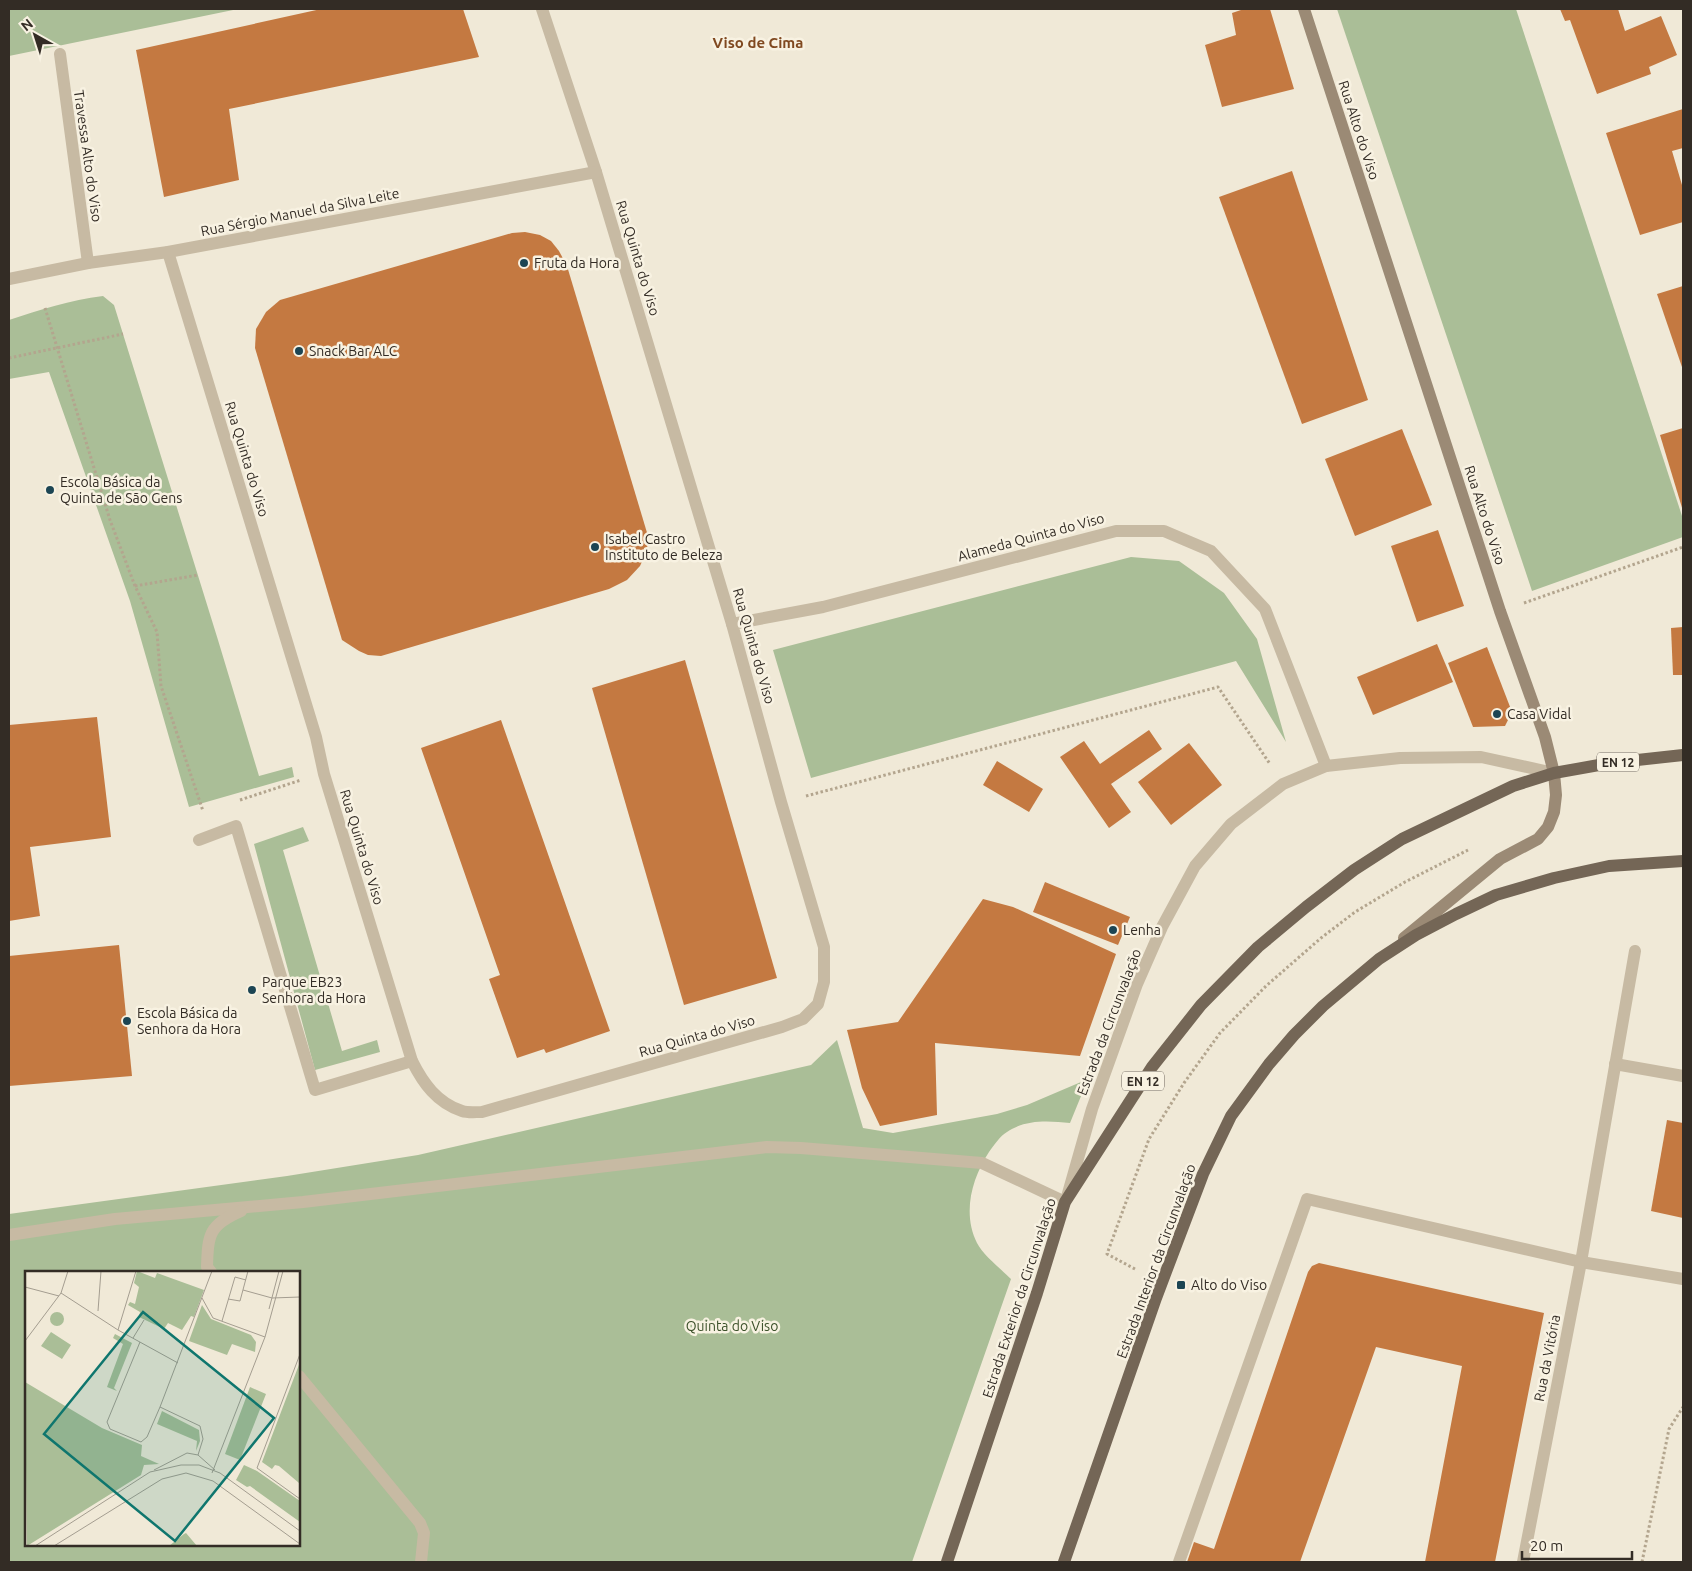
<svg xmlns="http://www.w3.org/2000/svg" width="1692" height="1571" font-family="Ubuntu,sans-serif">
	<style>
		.green { fill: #aabe97; fill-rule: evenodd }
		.building { fill: #c47941 }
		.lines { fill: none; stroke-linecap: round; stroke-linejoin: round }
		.path { stroke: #b3a58e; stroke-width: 3; stroke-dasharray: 2.5 2.5; stroke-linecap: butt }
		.lane { stroke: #c7baa3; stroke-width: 12 }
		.street { stroke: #c7baa3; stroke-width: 12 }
		.secondary { stroke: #9b8a75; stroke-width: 12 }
		.primary { stroke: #746656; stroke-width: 12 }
		.poi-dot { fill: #1c4553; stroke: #f8f2e2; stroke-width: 2 }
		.labels { text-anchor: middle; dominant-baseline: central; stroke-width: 5; stroke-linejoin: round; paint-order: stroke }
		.shield { fill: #f8f2e2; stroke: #6e675e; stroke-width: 1 }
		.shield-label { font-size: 12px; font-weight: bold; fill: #332c25 }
		.street-label { font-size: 14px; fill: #332c25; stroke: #f8f2e2 }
		.poi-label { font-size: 14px; fill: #332c25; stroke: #f8f2e2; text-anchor: start }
		.park-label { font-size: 14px; fill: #3b5029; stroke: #f8f2e2 }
		.neighbourhood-label { font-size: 15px; font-weight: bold; fill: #804920; stroke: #f8f2e2 }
		.inset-road { fill: none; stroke: #a49d90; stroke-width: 1 }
		.view { fill: #0f766e; fill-opacity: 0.15; stroke: #0f766e; stroke-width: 2.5 }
		.inset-edge { fill: none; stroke: #332c25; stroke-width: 2.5 }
	</style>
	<rect width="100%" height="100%" fill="#f0e9d7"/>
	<g class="green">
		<path d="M9 9H238L9 56Z"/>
		<path d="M1337 9H1516L1683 519V537L1532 591Z"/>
		<path d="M103 296 114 305 218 640 259 776 292 767 294 777 189 807 130 601 49 372 9 379V320C40 310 70 300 103 296Z"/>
		<path d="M1131 557 1179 561 1224 593 1257 639 1286 742 1236 661 811 778 773 650Z"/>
		<path d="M303 827 309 841 283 850 342 1051 377 1040 380 1052 315 1070 254 844Z"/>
		<path d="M837 1040 863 1128 893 1133 997 1114 1027 1105 1088 1079 1070 1123C1049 1121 1026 1119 1007 1132 1000 1136 994 1145 989 1152 972 1178 962 1213 977 1243 983 1255 1001 1269 1011 1279L912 1562H9V1214L287 1176 418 1155 811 1065ZM26 1272H299V1545H26Z"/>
	</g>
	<g class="building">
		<path d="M321 9H463L479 57 229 109 239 180 164 197 136 50Z"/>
		<path d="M1244 9H1270L1294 89 1222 107 1205 45 1236 35 1232 13Z"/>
		<path d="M1560 9H1618L1625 31 1661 16 1677 55 1649 67 1651 74 1597 94 1570 20 1565 21Z"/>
		<path d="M1683 109V148L1672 151 1682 185H1683V222L1640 235 1606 133Z"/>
		<path d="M1292 171 1368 400 1302 424 1219 197Z"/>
		<path d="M525 232 540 235 551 241 559 251 567 266 648 536 647 551 640 566 627 580 609 589 381 656 368 655 359 651 342 640 255 348 256 329 266 312 280 300 512 233Z"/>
		<path d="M1683 286V370L1657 294Z"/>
		<path d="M1683 428V511L1660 435Z"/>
		<path d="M1402 429 1432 505 1355 536 1325 459Z"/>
		<path d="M1438 530 1464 606 1417 622 1391 546Z"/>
		<path d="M1683 627V675H1673L1671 628Z"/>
		<path d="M1437 644 1453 682 1373 715 1357 677Z"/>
		<path d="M1487 647 1512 712 1505 726 1473 727 1448 663Z"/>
		<path d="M685 660 777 978 684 1005 592 688Z"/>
		<path d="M97 717 111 837 30 847 40 916 9 921V725Z"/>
		<path d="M501 720 610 1031 546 1053 544 1049 517 1058 489 979 500 975 421 748Z"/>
		<path d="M1149 730 1162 749 1111 784 1131 812 1109 828 1060 757 1084 741 1100 764Z"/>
		<path d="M1189 743 1222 785 1171 825 1138 782Z"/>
		<path d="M997 761 1043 789 1029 812 983 785Z"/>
		<path d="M1045 882 1130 917 1118 945 1033 912Z"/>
		<path d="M983 899 1013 907 1116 954 1080 1056 935 1043 937 1115 880 1126 862 1088 847 1030 898 1022Z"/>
		<path d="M119 945 132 1076 9 1086V956Z"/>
		<path d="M1667 1120 1683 1123V1218L1651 1211Z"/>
		<path d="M1319 1263 1544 1313 1495 1562H1425L1462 1366 1376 1347 1300 1562H1187L1194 1542 1214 1549 1308 1272 1312 1266Z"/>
	</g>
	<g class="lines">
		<g class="path">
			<path d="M45 308 110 520 135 586 157 632 161 686 203 811"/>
			<path d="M9 358 123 334"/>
			<path d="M135 586 198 575"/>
			<path d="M1524 603 1683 547"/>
			<path d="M806 796 1218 687 1270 764"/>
			<path d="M240 800 301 780"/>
			<path d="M1135 1269 1107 1254 1149 1139 1184 1083 1220 1033 1266 986 1321 938 1355 912 1405 882 1468 850"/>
			<path d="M1642 1562 1669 1429 1683 1407"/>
		</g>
		<g class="lane">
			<path d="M199 840 236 826 315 1090 412 1061"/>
			<path d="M1615 1064 1683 1076"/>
			<path d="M9 1235 115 1219 303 1202 767 1147 801 1148 982 1163 1065 1202"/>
			<path d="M211 1272 207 1267C208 1234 209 1225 241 1211"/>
			<path d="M299 1376 420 1523 424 1533 421 1562"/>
			<path d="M1179 1562 1307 1199 1581 1262 1635 951"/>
			<path d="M1523 1562 1581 1262 1683 1279"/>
		</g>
		<g class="street">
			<path d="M60 54 88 263"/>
			<path d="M168 252 316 737 324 774 412 1061C423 1083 437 1103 462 1111 468 1113 475 1112 482 1112L782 1027 803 1019 818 1004 824 982V947L781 802 732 624 596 172 542 9"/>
			<path d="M9 279 88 263 168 252 596 172"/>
			<path d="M732 624 823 607 1116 531H1164L1211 551 1265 609 1326 766"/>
			<path d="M1067 1197 1092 1109 1137 984 1162 927 1195 866 1231 824 1283 784 1326 766 1400 758 1481 757 1554 773"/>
		</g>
		<path class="secondary" d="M1304 9 1500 611 1545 737 1554 773 1556 795 1554 812 1548 827 1538 839 1500 859 1404 938"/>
		<g class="primary">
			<path d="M947 1562 1037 1293 1065 1202 1152 1067 1201 1005 1258 947 1306 907 1354 870 1402 839 1513 786 1554 773 1610 763 1683 755"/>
			<path d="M1064 1562 1156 1298 1203 1174 1231 1116 1269 1064 1294 1035 1323 1006 1379 959 1416 935 1456 914 1496 895 1554 878 1609 866 1683 861"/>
		</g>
	</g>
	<g class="poi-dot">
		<circle cx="524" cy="263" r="5"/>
		<circle cx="299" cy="351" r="5"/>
		<circle cx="50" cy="490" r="5"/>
		<circle cx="595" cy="547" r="5"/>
		<circle cx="1497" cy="714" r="5"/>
		<circle cx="1113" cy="930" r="5"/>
		<circle cx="252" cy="990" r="5"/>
		<circle cx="127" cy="1021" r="5"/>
		<rect x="1176" y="1280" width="10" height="10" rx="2.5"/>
	</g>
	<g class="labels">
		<g class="shield">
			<rect x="1597" y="752.5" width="42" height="19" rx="4"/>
			<rect x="1122" y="1071.5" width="42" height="19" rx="4"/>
		</g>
		<g class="shield-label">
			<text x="1618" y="762">EN 12</text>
			<text x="1143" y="1081">EN 12</text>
		</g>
		<g class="street-label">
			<text transform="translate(1359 130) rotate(72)">Rua Alto do Viso</text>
			<text transform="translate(88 156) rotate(82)">Travessa Alto do Viso</text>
			<text transform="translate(300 212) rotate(-11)">Rua Sérgio Manuel da Silva Leite</text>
			<text transform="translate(638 258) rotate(73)">Rua Quinta do Viso</text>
			<text transform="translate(247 459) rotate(73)">Rua Quinta do Viso</text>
			<text transform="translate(1485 515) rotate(72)">Rua Alto do Viso</text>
			<text transform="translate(1031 537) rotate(-15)">Alameda Quinta do Viso</text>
			<text transform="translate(754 646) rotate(74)">Rua Quinta do Viso</text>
			<text transform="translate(362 847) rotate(73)">Rua Quinta do Viso</text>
			<text transform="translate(1109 1022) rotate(-69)">Estrada da Circunvalação</text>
			<text transform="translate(697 1036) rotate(-16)">Rua Quinta do Viso</text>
			<text transform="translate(1156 1261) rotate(-70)">Estrada Interior da Circunvalação</text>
			<text transform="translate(1019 1298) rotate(-72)">Estrada Exterior da Circunvalação</text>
			<text transform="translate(1547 1358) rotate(-79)">Rua da Vitória</text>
		</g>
		<g class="poi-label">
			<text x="534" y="263">Fruta da Hora</text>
			<text x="309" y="351">Snack Bar ALC</text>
			<text x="60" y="482">Escola Básica da<tspan x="60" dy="16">Quinta de São Gens</tspan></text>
			<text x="605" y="539">Isabel Castro<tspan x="605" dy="16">Instituto de Beleza</tspan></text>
			<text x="1507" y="714">Casa Vidal</text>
			<text x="1123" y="930">Lenha</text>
			<text x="262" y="982">Parque EB23<tspan x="262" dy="16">Senhora da Hora</tspan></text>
			<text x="137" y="1013">Escola Básica da<tspan x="137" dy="16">Senhora da Hora</tspan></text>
			<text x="1191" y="1285">Alto do Viso</text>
		</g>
		<g class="park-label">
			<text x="732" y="1326">Quinta do Viso</text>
		</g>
		<g class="neighbourhood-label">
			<text x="758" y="42">Viso de Cima</text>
		</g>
	</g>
	<g transform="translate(25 1271)">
		<rect width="275" height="275" fill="#f0e9d7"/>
		<path d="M112 0 130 7 132 2 179 19 169 46 166 45 157 59 143 52 139 58 114 46 115 41 103 34 105 31 110 33 114 16 109 12ZM177 34 186 48 226 64 231 71 230 81 207 73 202 84 164 70ZM25 48a7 7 0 1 1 14 0a7 7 0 1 1-14 0ZM26 61 46 74 37 88 16 75ZM90 63 107 72 89 117 92 120 82 116 98 73 88 67ZM275 91V212H274L254 195 250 194 247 198 237 191ZM0 111 77 157 117 174 116 185 134 193 119 194 116 204 2 275ZM225 116 241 123 215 189 200 183ZM137 140 174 159 175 170 171 180 172 170 132 153ZM219 194 232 200 275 230V251L225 215 222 216 211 209ZM161 262 172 275H144L159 263Z" fill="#aabe97"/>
		<path class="inset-road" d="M0 16 34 25M218 19 247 27 275 26M36 22 93 59 153 92M177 27 188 47 240 66M203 28 215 30 223 0M244 38 254 0M73 40 76 0M197 50 210 6 221 9M93 59 111 0M108 67 119 49M0 70 36 22 43 0M115 71 82 151 85 158 116 171 122 166 135 136 187 0M275 83 232 197 275 228M135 136 175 155 178 168 173 184M129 199 162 182 173 184 190 199M187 202 240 66 258 0M10 275 125 201 156 194H174L195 202 275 260M29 275 137 208 161 202 188 210 275 273"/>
		<path class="view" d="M118 41 249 147 150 270 19 163Z"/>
		<rect width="275" height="275" class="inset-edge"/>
	</g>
	<rect width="1692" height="1571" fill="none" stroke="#332c25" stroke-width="20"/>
	<g transform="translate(35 35) rotate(321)" stroke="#f8f2e2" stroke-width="4" paint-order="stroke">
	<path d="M0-4L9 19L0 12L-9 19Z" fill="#332c25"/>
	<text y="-8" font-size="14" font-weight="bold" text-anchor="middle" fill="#332c25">N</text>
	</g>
	<path d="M1522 1551v8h110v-8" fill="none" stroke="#332c25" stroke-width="2.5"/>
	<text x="1530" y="1551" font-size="15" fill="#332c25" stroke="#f8f2e2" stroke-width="4" paint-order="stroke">20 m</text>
</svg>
